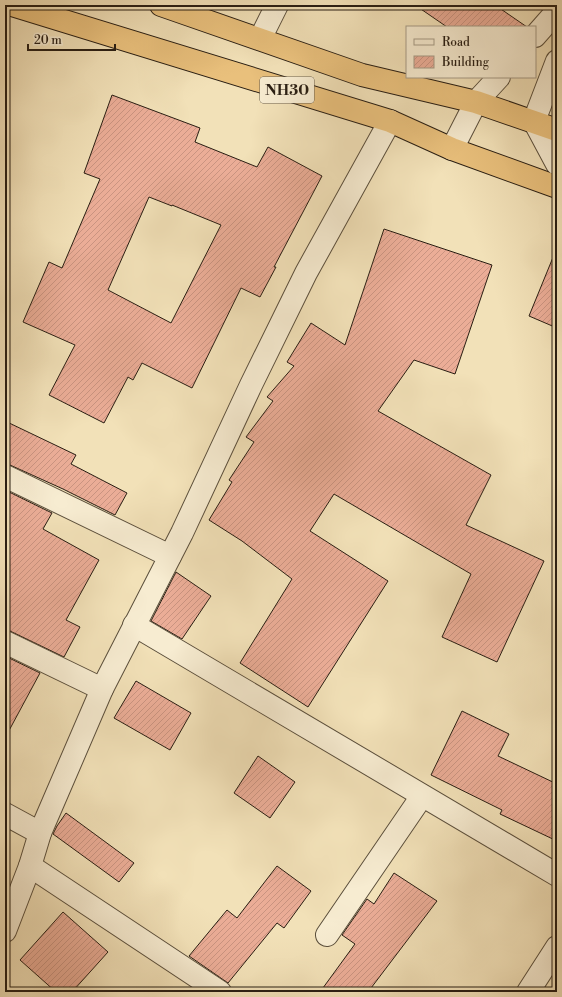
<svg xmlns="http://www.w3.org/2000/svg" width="562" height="997" font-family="'Libre Bodoni',serif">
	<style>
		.building { fill: url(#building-hatch); stroke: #291e13; fill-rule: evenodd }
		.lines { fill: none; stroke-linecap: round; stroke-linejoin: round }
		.minor-casing { stroke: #5b4f3c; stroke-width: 24 }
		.tertiary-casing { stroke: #5b4f3c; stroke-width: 24 }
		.trunk-casing { stroke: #291e13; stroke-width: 24 }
		.minor { stroke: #f7ecd1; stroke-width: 22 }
		.tertiary { stroke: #f7ecd1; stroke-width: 22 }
		.trunk { stroke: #e9c07c; stroke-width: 22 }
		.labels { text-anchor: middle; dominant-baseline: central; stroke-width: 3; stroke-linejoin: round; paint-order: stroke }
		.shield { fill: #f7ecd1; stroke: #675c4c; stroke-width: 1 }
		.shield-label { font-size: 15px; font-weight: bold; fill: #291e13 }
	</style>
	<defs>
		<pattern id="building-hatch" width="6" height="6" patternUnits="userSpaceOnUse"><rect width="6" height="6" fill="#ebad97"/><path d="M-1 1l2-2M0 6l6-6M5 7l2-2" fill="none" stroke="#ca9481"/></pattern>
	</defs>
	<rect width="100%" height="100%" fill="#f2e1b8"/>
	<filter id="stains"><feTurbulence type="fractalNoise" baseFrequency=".005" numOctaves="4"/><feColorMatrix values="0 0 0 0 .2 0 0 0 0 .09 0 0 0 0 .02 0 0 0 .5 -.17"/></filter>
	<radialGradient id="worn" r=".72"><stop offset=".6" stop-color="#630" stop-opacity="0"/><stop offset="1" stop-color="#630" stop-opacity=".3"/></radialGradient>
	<g class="building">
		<path d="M415 5H495L527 27H447Z"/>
		<path d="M112 95 200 128 195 142 257 167 268 147 322 176 274 267H276L260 297 241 288 192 388 142 363 133 380 128 377 104 423 49 395 75 345 23 322 49 262 62 268 100 179 84 173ZM149 197 172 206V205L221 225 171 323 108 290Z"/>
		<path d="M384 229 492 265 455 374 414 360 378 411 491 475 466 525 544 561 497 662 442 637 471 574 334 494 310 531 388 581 308 707 240 663 292 579 242 541 209 520 232 482 229 480 254 442 246 437 273 401 267 397 294 366 287 362 311 323 345 345Z"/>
		<path d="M556 250H557V328L529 316Z"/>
		<path d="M5 421 76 455 71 464 127 493 115 515 63 489 10 465 5 464Z"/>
		<path d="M5 490 52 513 43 529 99 560 66 620 80 627 64 657 10 631 5 630Z"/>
		<path d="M176 572 211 596 182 639 151 621Z"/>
		<path d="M5 656 40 673 5 738Z"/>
		<path d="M136 681 191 713 170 750 114 718Z"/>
		<path d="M462 711 509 734 498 756 557 784V841L500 814 502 810 431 775Z"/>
		<path d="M258 756 295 782 270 818 234 793Z"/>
		<path d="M66 813 134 863 119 882 53 834 57 826Z"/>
		<path d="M277 866 311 891 284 928 277 923 228 983 189 956 227 910 237 918Z"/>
		<path d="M394 873 437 901 368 992H320L355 944 342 935 367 899 374 904Z"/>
		<path d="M63 912 108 952 72 992H56L20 960Z"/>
	</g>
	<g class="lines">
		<g class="minor-casing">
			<g id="minor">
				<path d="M260 39 277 5"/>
				<path d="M5 476 170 556"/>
				<path d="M134 625 557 875"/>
				<path d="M5 642 102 689"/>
				<path d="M5 814 40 833"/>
				<path d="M30 866 220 992"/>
				<path d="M5 931 30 866 40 833 102 689 182 533 251 385 306 273 390 121"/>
				<path d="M327 935 422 796"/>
				<path d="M528 992 557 947"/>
			</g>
		</g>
		<g class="tertiary-casing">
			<g id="tertiary">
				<path d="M535 36 557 11"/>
				<path d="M557 61 534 121 557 164"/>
				<path d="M452 149 476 102 499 77"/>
			</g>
		</g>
		<g class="trunk-casing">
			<g id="trunk">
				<path d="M12 5 390 121 452 149 557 187"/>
				<path d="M161 5 362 75 476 102 557 130"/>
			</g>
		</g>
		<use href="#minor" class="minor"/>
		<use href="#tertiary" class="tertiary"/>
		<use href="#trunk" class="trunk"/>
	</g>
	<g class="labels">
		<rect class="shield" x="260" y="77" width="54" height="26" rx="3"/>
		<g class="shield-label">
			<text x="287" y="90">NH30</text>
		</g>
	</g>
	<rect width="562" height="997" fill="none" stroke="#f2e1b8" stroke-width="20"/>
	<rect x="6" y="6" width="550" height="985" fill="none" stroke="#291e13" stroke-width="2"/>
	<rect x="10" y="10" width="542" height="977" fill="none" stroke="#291e13"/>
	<rect x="406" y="26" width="130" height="52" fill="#f7ecd1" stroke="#a59a85"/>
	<rect x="414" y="39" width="20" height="6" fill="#f7ecd1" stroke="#a59a85"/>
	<text x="442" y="46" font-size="12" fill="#291e13">Road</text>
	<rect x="414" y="56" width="20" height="12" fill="url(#building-hatch)" stroke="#a59a85"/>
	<text x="442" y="66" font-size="12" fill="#291e13">Building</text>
	<path d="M28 44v6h87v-6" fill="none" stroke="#291e13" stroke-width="2"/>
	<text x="34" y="44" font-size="12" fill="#291e13" stroke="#f7ecd1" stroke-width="3" paint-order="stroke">20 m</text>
	<rect width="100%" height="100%" filter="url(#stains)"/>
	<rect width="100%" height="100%" fill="url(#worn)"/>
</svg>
